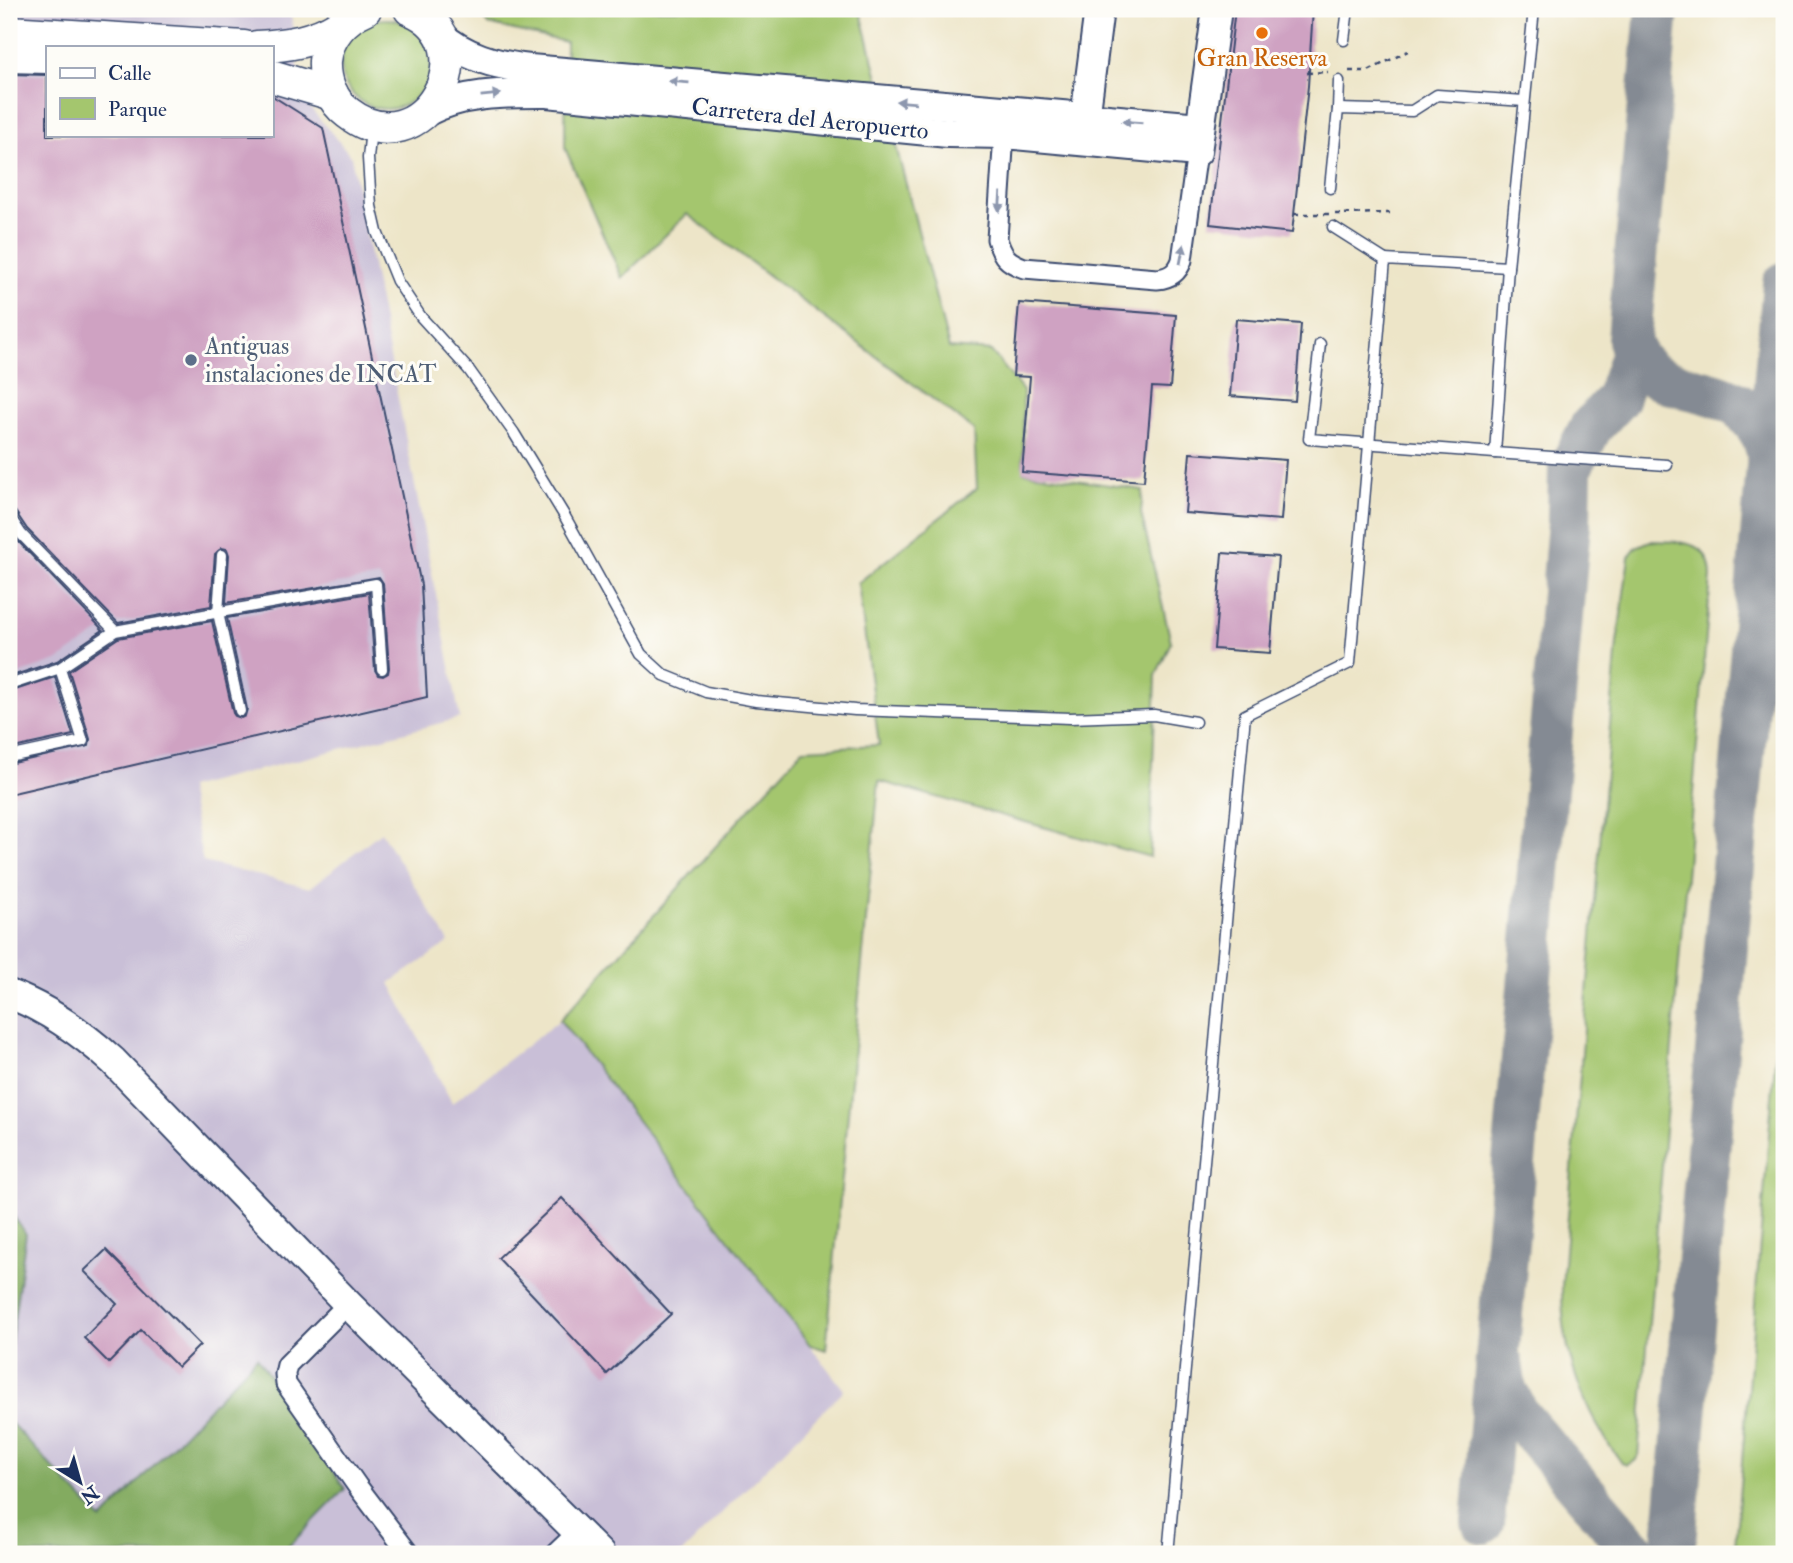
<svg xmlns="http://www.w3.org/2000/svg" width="1793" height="1563" font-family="'IM FELL Double Pica',serif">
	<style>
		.industrial { fill: #c9bfd7; fill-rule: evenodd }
		.green { fill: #a4c66e; stroke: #607a66; stroke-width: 2 }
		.forest { fill: #83ab61; stroke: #4f6d60; stroke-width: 2 }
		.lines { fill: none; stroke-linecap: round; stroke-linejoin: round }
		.taxiway { stroke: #848a93; stroke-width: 44 }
		.building { fill: #cfa2c2 }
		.lane-casing { stroke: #3a4a6e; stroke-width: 13 }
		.street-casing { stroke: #3a4a6e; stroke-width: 23 }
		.secondary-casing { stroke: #3a4a6e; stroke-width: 32 }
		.primary-casing { stroke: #3a4a6e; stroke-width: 35 }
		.path { stroke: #3a4a6e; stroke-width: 2.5; stroke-dasharray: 5 5; stroke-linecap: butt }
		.lane { stroke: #fff; stroke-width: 10 }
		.street { stroke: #fff; stroke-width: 19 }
		.secondary { stroke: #fff; stroke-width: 28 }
		.primary { stroke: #fff; stroke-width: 32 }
		.oneway { fill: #8d97ae }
		.food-dot { fill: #e8710a; stroke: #fdfcf7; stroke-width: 2.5 }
		.service-dot { fill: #5c6f8a; stroke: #fdfcf7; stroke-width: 2.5 }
		.labels { text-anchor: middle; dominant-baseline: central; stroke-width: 6; stroke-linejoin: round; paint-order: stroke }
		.food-label { font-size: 24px; fill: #c56008; stroke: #fdfcf7 }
		.street-label { font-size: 24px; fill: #1b2f5e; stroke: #fdfcf7 }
		.service-label { font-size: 24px; fill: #4e5e75; stroke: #fdfcf7; text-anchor: start }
	</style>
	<rect width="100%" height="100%" fill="#fdfcf7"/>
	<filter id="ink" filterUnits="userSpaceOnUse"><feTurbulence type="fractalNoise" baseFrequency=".0143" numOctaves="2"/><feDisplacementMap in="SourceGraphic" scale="14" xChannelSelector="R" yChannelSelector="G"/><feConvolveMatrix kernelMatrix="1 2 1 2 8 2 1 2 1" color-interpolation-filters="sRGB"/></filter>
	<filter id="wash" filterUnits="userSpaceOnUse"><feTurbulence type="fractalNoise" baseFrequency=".00686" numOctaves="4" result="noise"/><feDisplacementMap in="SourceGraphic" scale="28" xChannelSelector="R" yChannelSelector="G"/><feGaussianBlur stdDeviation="1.57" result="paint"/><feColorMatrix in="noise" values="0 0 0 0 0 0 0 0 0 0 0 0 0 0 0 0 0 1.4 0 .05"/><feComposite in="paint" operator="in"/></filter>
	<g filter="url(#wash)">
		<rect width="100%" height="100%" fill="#ede5c8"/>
		<path class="industrial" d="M9 9H246L291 14 301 97 351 156 460 718 188 788 203 862 310 888 381 832 449 942 390 983 452 1103 560 1020 844 1390 681 1554H281L345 1489 102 1520 9 1421V1355L26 1235 9 1210ZM47 47H271V135H47Z"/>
		<g class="green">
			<path d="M476 9H860L949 348 991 351 1023 391V472L1143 490 1141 513 1171 642 1156 675 1150 857 879 781 826 1350 810 1345 560 1020 803 749 879 745 858 583 977 488 974 430 687 214 622 278 565 148 566 42 488 24Z"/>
			<circle cx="386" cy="64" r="45"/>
			<path d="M1650 541C1677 542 1710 538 1711 576L1638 1456 1635 1461 1627 1465 1622 1463C1583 1412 1561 1351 1562 1286L1617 643 1629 557 1636 547Z"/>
			<path d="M1784 952V1554H1735V1546Z"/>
		</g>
		<g class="forest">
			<path d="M9 1210 26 1234 9 1355Z"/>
			<path d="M257 1357 345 1489 281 1554H9V1421L102 1520Z"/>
		</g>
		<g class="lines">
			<g class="taxiway">
				<path d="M1657 9 1629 340C1644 394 1696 381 1735 403 1741 406 1746 413 1750 418 1762 431 1768 444 1769 462"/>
				<path d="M1501 1364 1505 1391 1519 1416 1637 1554"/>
				<path d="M1483 1522 1569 523 1570 468 1591 427 1617 399 1633 353"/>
				<path d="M1673 1554 1784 284"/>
			</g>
		</g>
		<g id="blocks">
			<g class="building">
				<path d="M1235 9H1313L1308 86 1292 233 1210 224Z"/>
				<path d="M9 74 47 75V135H271V95L323 128 421 585 427 697 9 794V764L89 746 90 739 69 671 118 638 212 621 233 713 235 716 241 718 245 716 247 709 227 618 369 593 375 670 378 675 383 676 388 673 389 668 383 583 379 577 226 603 229 555 227 549 222 548 215 554 211 606 118 623 27 529 15 511 9 509Z"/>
				<path d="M1019 303 1176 315 1170 388 1152 387 1144 481 1022 472 1030 377 1013 376Z"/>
				<path d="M1236 319 1301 324 1295 401 1230 396Z"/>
				<path d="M1190 453 1286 460 1281 520 1185 513Z"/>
				<path d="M9 529 16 539 103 630 57 661 9 677Z"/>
				<path d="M1222 553 1278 557 1270 653 1214 649Z"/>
				<path d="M55 677 73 735 9 749V692Z"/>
				<path d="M562 1198 671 1314 607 1374 498 1258Z"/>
				<path d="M106 1250 200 1345 178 1367 141 1330 109 1363 84 1338 117 1304 84 1271Z"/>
			</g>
		</g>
	</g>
	<g filter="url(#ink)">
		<use href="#blocks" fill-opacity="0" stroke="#3a4a6e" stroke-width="2"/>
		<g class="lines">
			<g class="lane-casing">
				<g id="lane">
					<path d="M1344 40 1348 9"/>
					<path d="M1338 109 1339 81"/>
					<path d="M371 129 368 158 371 206 377 232 397 281 421 317 469 370 514 433 564 515 641 654 664 675 706 692 756 701 855 710 1070 718 1154 715 1195 722"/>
					<path d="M1330 188 1338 109 1412 111 1437 95 1524 101"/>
					<path d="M1333 227 1385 260"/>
					<path d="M1320 344 1309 439 1495 453 1508 267"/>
					<path d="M1495 453 1667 465"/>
					<path d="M9 516 21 534 115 631"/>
					<path d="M222 555 218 613 240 711"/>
					<path d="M9 685 60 668 115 631 376 584 382 669"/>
					<path d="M9 757 83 741 60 668"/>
					<path d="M1168 1554 1245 715 1350 663 1385 260 1508 267 1534 9"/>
				</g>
			</g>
			<g class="street-casing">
				<g id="street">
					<path d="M1004 134 997 239C1002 256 1007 262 1024 268L1157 279C1170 278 1178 272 1182 260L1197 152"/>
					<path d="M348 1304 287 1365 285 1374 286 1384 358 1487 409 1554"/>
					<path d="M555 1554 578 1532"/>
				</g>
			</g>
			<g class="secondary-casing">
				<g id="secondary">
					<path d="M438 33C464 57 496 65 530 69L1200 127"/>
					<path d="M426 112C463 92 506 93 547 93L948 133 1004 134 1197 152 1217 9"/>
					<path d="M1083 134 1099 9"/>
					<path d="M9 994C49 1009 82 1033 113 1061L348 1304 600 1554"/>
				</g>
			</g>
			<g class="primary-casing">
				<g id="primary">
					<path d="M365 9C344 18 327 37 325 61 324 81 332 101 348 113 422 170 493 43 410 9"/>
					<path d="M9 32 244 47"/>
					<path d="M257 47C287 45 313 42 339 26"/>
					<path d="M9 56 47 57"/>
					<path d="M271 76 332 94"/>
				</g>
			</g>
			<g class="path">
				<path d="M1349 71H1368L1408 51"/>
				<path d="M1307 73 1328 72"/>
				<path d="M1294 214H1329"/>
				<path d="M1335 214 1390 213"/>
			</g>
			<use href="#lane" class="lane"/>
			<use href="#street" class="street"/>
			<use href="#secondary" class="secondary"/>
			<use href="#primary" class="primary"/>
		</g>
		<defs><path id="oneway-solid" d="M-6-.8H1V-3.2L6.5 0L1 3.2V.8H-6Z" transform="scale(1.75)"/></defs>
		<g class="oneway">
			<use href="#oneway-solid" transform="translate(679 82) rotate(-175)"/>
			<use href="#oneway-solid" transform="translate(491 95) rotate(-6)"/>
			<use href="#oneway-solid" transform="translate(906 102) rotate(-175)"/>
			<use href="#oneway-solid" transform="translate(1132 122) rotate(-176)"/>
			<use href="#oneway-solid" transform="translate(1000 202) rotate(94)"/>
			<use href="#oneway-solid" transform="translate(1182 254) rotate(-79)"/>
		</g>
	</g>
	<circle class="food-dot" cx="1262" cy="33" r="7"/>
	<circle class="service-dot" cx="191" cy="360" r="7"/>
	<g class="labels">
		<g class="food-label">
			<text x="1262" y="58">Gran Reserva</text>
		</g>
		<g class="street-label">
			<text transform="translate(810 119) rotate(6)">Carretera del Aeropuerto</text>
		</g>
		<g class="service-label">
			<text x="205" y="346">Antiguas<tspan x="205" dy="28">instalaciones de INCAT</tspan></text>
		</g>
	</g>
	<rect width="1793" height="1563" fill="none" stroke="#fdfcf7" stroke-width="35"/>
	<rect x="46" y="46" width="228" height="91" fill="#fdfcf7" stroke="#a3aaba" stroke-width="2"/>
	<rect x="60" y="68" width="35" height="10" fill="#ffffff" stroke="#a3aaba" stroke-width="2"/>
	<text x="108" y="80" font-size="21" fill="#1b2f5e">Calle</text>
	<rect x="60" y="98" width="35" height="21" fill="#a4c66e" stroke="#a3aaba" stroke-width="2"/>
	<text x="108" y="116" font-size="21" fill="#1b2f5e">Parque</text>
	<g transform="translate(80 1482) rotate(143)" stroke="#fdfcf7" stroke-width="5" paint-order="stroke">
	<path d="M0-5L12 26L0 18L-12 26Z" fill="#1b2f5e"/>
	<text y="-10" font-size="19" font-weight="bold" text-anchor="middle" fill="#1b2f5e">N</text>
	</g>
</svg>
